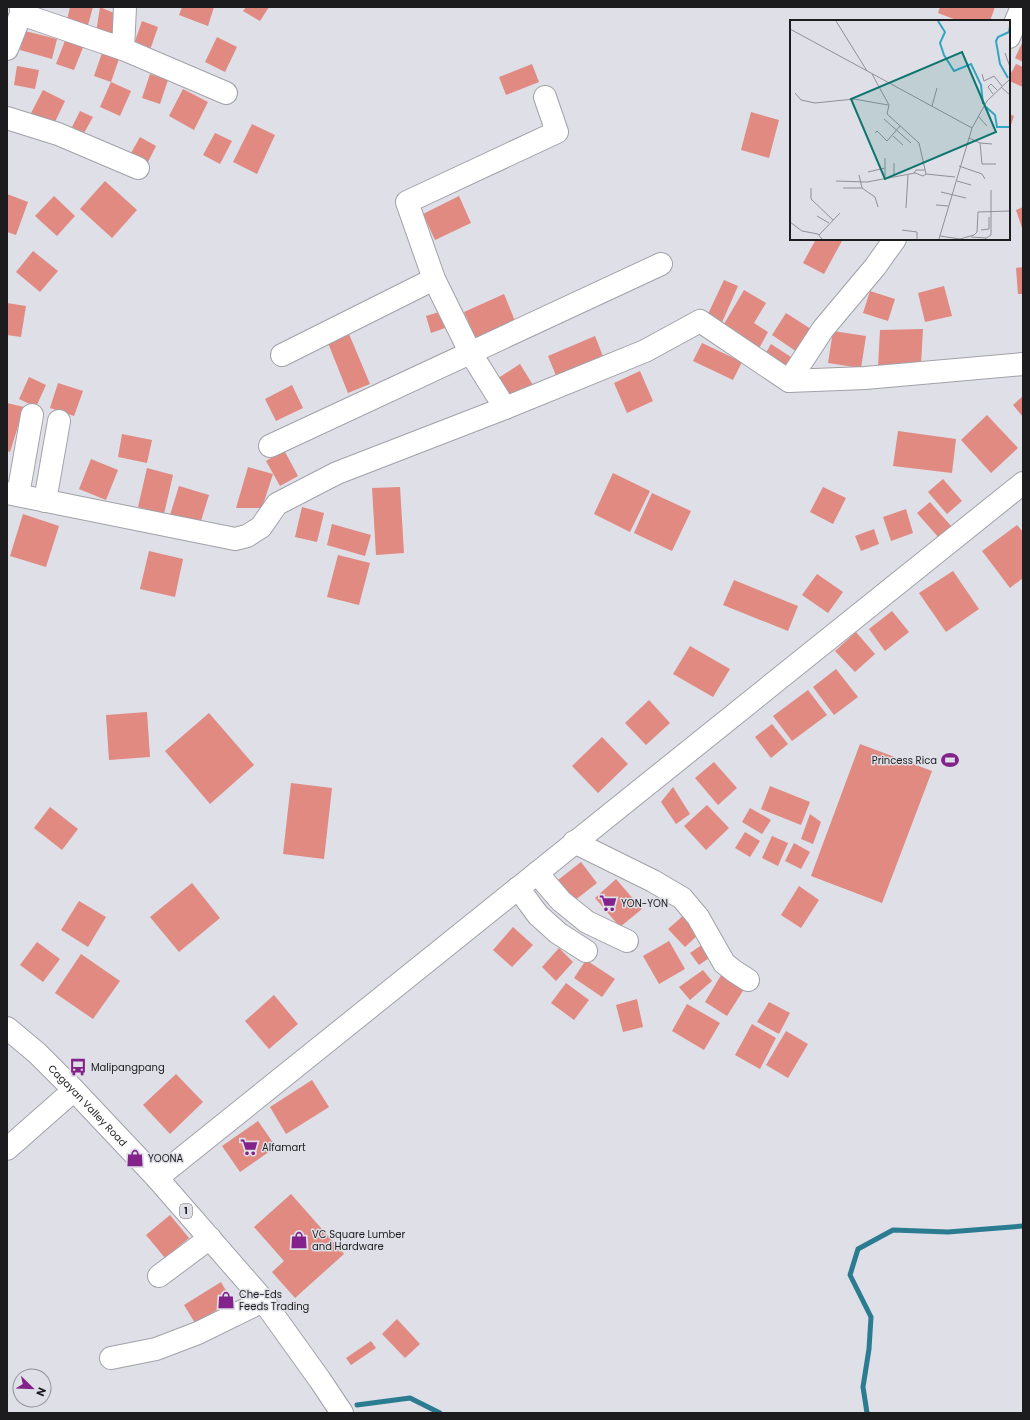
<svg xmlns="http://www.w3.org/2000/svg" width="1030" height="1420" font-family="Poppins,sans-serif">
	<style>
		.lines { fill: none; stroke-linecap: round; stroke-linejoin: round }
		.stream { stroke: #2c7c91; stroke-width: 5 }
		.building { fill: #e08a82 }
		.minor-casing { stroke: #a1a1a9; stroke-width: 24 }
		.highway-casing { stroke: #a1a1a9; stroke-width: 24 }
		.minor { stroke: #fff; stroke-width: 22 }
		.highway { stroke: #fff; stroke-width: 22 }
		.labels { text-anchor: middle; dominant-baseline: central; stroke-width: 3; stroke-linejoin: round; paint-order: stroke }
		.shield { fill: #dedfe7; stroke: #56565b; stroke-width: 1 }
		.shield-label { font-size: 9px; font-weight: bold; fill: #1c1c1f }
		.poi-label { font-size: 10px; fill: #1c1c1f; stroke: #dedfe7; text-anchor: start }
		.street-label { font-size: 10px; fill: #1c1c1f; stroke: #dedfe7 }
		.inset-river { fill: none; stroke: #33a5c2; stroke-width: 2 }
		.inset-road { fill: none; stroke: #909197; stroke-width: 1 }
		.view { fill: #0f766e; fill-opacity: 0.15; stroke: #0f766e; stroke-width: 2 }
		.inset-edge { fill: none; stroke: #1c1c1f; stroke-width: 2 }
	</style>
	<rect width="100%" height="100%" fill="#dedfe7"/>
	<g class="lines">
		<g class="stream">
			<path d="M357 1405 410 1398 440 1413"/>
			<path d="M867 1413 863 1387 869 1349 871 1317 850 1275 858 1249 893 1230 948 1232 1023 1226"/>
		</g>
	</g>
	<g class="building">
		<path d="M70 7H93L88 25 67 20Z"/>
		<path d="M100 7 116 14 113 36 96 33Z"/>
		<path d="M182 7H214L208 26 179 15Z"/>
		<path d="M246 7H269L260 21 243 11Z"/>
		<path d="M940 7H995L990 21H959L938 13Z"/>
		<path d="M142 21 158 27 149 53 133 47Z"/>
		<path d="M25 31 57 39 52 59 20 50Z"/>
		<path d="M217 37 237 47 225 72 205 62Z"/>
		<path d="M66 38 84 45 74 70 56 64Z"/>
		<path d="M1023 41V62L1015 58Z"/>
		<path d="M102 53 119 59 111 82 94 76Z"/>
		<path d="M532 64 539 82 506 95 499 77Z"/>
		<path d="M1016 64 1023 67V87L1009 81V77Z"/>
		<path d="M17 66 39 70 35 89 14 85Z"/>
		<path d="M150 74 168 80 160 104 142 98Z"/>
		<path d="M111 82 131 91 120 116 100 107Z"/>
		<path d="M183 89 208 102 194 130 169 116Z"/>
		<path d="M43 90 65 101 53 126 30 115Z"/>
		<path d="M80 111 93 117 84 133 72 127Z"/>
		<path d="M751 112 779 120 769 158 741 150Z"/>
		<path d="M1009 114 1014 116 1009 131Z"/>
		<path d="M252 124 275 135 257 174 233 162Z"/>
		<path d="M215 133 232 141 220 164 203 155Z"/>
		<path d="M140 137 156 146 147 164 130 155Z"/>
		<path d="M105 181 137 210 112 238 80 209Z"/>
		<path d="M7 194 28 202 16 235 7 232Z"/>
		<path d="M54 196 75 216 57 236 35 216Z"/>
		<path d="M459 196 471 223 435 240 423 214Z"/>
		<path d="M1023 207V231L1016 210Z"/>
		<path d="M816 239H843L824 274 803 263Z"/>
		<path d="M33 251 58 271 40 292 16 272Z"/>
		<path d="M1023 267V294H1018L1016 268Z"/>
		<path d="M724 280 738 286 720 327 708 314Z"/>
		<path d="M944 286 952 316 925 322 918 293Z"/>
		<path d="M744 290 766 303 754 323 768 332 757 352 724 324Z"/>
		<path d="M870 291 895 299 888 321 863 313Z"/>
		<path d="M504 294 515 321 476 339 464 312Z"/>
		<path d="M7 303 26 306 21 337 7 335Z"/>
		<path d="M439 312 445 328 431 333 426 316Z"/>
		<path d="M786 313 811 329 797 352 772 335Z"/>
		<path d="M923 329 921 365 878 367 880 330Z"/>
		<path d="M833 331 866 336 861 368 828 363Z"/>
		<path d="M349 334 370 384 348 393 328 343Z"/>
		<path d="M595 336 604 359 557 378 548 356Z"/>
		<path d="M702 343 742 362 733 380 693 361Z"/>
		<path d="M771 344 791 357 783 369 764 356Z"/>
		<path d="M520 364 533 385 509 401 495 380Z"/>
		<path d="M640 371 653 401 627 413 614 383Z"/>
		<path d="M29 377 46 385 36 407 19 399Z"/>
		<path d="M58 383 83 391 74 416 50 408Z"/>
		<path d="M292 385 303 408 276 421 265 399Z"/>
		<path d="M1023 396V417L1013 405Z"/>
		<path d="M7 403 24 407 10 452 7 451Z"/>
		<path d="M987 415 1018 448 991 473 961 440Z"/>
		<path d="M898 431 956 439 952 473 893 466Z"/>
		<path d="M122 434 152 440 147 463 118 457Z"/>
		<path d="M284 450 298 476 280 486 266 461Z"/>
		<path d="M91 459 118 470 106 500 79 489Z"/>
		<path d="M248 467 273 474 262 508H236Z"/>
		<path d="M147 468 173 475 164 514 138 507Z"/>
		<path d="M613 473 650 491 630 532 594 514Z"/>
		<path d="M943 479 962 501 947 514 928 492Z"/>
		<path d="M179 486 209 495 200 524 170 515Z"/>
		<path d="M400 487 404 553 376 555 372 488Z"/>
		<path d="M823 487 846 498 833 524 810 512Z"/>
		<path d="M652 493 691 511 672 551 634 533Z"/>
		<path d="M930 502 952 527 939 538 917 513Z"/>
		<path d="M302 507 324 513 317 542 295 537Z"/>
		<path d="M906 509 913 533 891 541 883 517Z"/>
		<path d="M23 514 59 526 46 567 10 556Z"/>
		<path d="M332 524 371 535 365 556 327 545Z"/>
		<path d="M1017 525 1023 532V578L1010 588 982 551Z"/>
		<path d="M874 529 879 544 861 551 855 536Z"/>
		<path d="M149 551 183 559 175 597 140 589Z"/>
		<path d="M338 555 370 563 359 605 327 597Z"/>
		<path d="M953 571 979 609 946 632 919 593Z"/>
		<path d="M817 574 843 592 828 613 802 595Z"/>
		<path d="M734 580 798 606 788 631 723 605Z"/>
		<path d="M892 611 909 632 885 651 869 629Z"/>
		<path d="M856 632 875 654 855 672 835 651Z"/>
		<path d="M690 646 730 669 713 697 673 674Z"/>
		<path d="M836 669 858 697 834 715 813 687Z"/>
		<path d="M808 690 827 715 792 741 773 716Z"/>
		<path d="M649 700 670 723 646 745 625 723Z"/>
		<path d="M147 712 150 757 109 760 106 715Z"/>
		<path d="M209 713 254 765 210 804 165 751Z"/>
		<path d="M772 724 788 744 771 758 755 737Z"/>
		<path d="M602 737 628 764 598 793 572 766Z"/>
		<path d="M860 744 932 771 882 903 811 876Z"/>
		<path d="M714 762 737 788 718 805 695 778Z"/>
		<path d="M291 783 332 788 324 859 283 854Z"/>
		<path d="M770 786 810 802 801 825 761 809Z"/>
		<path d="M673 787 690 814 676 824 661 802Z"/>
		<path d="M707 805 729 828 706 850 684 826Z"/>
		<path d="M50 807 78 829 62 850 34 828Z"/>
		<path d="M750 808 771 820 762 834 742 822Z"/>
		<path d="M810 814 821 822 813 844 801 839Z"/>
		<path d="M745 832 760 841 750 857 735 848Z"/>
		<path d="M772 836 788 843 778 866 762 858Z"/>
		<path d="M794 843 810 852 801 869 785 861Z"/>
		<path d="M581 862 597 883 574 901 558 880Z"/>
		<path d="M616 879 642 909 620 927 595 898Z"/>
		<path d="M192 883 220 918 179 952 150 917Z"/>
		<path d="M799 886 819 900 801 928 781 915Z"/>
		<path d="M79 901 106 917 88 947 61 930Z"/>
		<path d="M684 915 700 933 685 947 668 929Z"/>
		<path d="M513 927 533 945 512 967 493 950Z"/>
		<path d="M669 941 685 969 659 984 643 956Z"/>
		<path d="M37 942 60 959 43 982 20 965Z"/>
		<path d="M706 942 715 954 699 965 690 953Z"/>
		<path d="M559 948 573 962 556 981 542 967Z"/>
		<path d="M81 954 120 981 93 1019 55 993Z"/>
		<path d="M586 960 615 979 602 997 574 978Z"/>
		<path d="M703 970 712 981 690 1000 679 987Z"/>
		<path d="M723 972 746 986 727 1016 705 1002Z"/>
		<path d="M566 983 589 1000 574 1020 551 1003Z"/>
		<path d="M274 995 298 1024 269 1049 245 1021Z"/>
		<path d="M637 999 643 1027 623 1032 616 1005Z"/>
		<path d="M769 1002 790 1013 779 1034 757 1022Z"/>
		<path d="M687 1004 720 1023 704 1050 672 1031Z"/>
		<path d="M752 1024 776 1038 760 1069 735 1055Z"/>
		<path d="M786 1031 808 1044 788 1078 766 1065Z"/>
		<path d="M176 1074 203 1102 170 1134 143 1105Z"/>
		<path d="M312 1080 329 1107 286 1134 270 1107Z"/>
		<path d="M258 1121 276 1147 240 1172 222 1146Z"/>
		<path d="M291 1194 344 1254 295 1298 272 1272 284 1261 254 1227Z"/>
		<path d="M170 1215 189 1238 165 1258 146 1235Z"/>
		<path d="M221 1282 232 1301 195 1323 184 1305Z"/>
		<path d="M397 1319 420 1344 405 1358 382 1334Z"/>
		<path d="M371 1341 376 1348 351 1365 346 1358Z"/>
	</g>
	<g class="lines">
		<g class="minor-casing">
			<g id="minor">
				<path d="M21 14 123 49 226 93"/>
				<path d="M1009 37 1022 7"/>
				<path d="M7 49 21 14V7"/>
				<path d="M123 49 125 7"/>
				<path d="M7 118 58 134 138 168"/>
				<path d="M282 355 434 279"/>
				<path d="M789 381 823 329 875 267 895 239"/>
				<path d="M505 408 470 352 434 279 407 202 557 132 545 97"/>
				<path d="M270 446 661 264"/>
				<path d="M7 493 235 539 247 536 261 527 277 504 337 473 505 408 645 351 700 321 789 381 865 378 1023 364"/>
				<path d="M18 495 32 415"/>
				<path d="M45 501 59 421"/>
				<path d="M574 842 653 881 682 898 698 917 724 963 734 971 748 980"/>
				<path d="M537 873 561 901 587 922 627 941"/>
				<path d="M518 888 538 915 558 933 586 951"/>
				<path d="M7 1149 74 1090"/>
				<path d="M157 1178 1023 483"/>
				<path d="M159 1276 210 1238"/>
				<path d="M111 1358 156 1349 198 1333 263 1301"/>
			</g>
		</g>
		<g class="highway-casing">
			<g id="highway">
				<path id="s1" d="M7 1028 37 1053 74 1090 157 1178 259 1295 320 1380 342 1413"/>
			</g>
		</g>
		<use href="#minor" class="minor"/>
		<use href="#highway" class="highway"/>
	</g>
	<defs>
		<g id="stadium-bare" transform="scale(1.38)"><path d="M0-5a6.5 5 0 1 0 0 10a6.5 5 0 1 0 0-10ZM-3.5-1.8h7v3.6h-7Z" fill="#84228b" stroke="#dedfe7" stroke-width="2.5" paint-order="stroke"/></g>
		<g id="supermarket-bare" transform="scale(1.38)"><path d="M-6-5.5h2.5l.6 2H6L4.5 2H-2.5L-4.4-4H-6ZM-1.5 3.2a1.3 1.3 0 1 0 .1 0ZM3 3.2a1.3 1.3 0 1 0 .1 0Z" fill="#84228b" stroke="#dedfe7" stroke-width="2.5" paint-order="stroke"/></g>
		<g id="bus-bare" transform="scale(1.38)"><path d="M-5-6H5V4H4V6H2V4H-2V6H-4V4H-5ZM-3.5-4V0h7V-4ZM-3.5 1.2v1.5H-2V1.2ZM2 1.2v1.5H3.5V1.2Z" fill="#84228b" stroke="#dedfe7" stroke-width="2.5" paint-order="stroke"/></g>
		<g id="shop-bare" transform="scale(1.38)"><path d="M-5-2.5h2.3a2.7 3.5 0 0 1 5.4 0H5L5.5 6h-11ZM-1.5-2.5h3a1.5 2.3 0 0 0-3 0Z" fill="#84228b" stroke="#dedfe7" stroke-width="2.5" paint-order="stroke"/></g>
	</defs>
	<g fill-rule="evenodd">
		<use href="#stadium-bare" x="950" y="760"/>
		<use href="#supermarket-bare" x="608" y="903"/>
		<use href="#bus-bare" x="78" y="1067"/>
		<use href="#supermarket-bare" x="249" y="1147"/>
		<use href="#shop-bare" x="135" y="1158"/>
		<use href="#shop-bare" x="299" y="1240"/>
		<use href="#shop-bare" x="226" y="1300"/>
	</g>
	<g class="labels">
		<rect class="shield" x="180" y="1204" width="12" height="14" rx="3"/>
		<g class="shield-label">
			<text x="186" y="1211">1</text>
		</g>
		<g class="poi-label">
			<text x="937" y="760" text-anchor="end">Princess Rica</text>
			<text x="621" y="903">YON-YON</text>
			<text x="91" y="1067">Malipangpang</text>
			<text x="262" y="1147">Alfamart</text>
			<text x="148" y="1158">YOONA</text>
			<text x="312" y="1234">VC Square Lumber<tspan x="312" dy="12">and Hardware</tspan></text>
			<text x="239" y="1294">Che-Eds<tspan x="239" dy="12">Feeds Trading</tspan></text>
		</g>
		<g class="street-label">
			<text stroke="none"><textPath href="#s1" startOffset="112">Cagayan Valley Road</textPath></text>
		</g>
	</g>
	<g transform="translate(790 20)">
		<rect width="220" height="220" fill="#dedfe7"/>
		<path class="inset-river" d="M148 1 155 12 150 23 154 35 164 51 181 44 191 65 193 84M218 58 210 44 206 21 208 17 219 12 220 6M196 87 205 95 207 107H220"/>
		<path class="inset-road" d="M46 1 77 51M0 9 182 108M215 33 220 47M82 54 99 85 97 94 129 123 136 154 165 157M192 54 194 61 204 56 212 66M211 67 220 75M5 73 11 80 25 83 64 79 98 85M203 74 198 67 201 64 207 70M142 86 147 68M188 96 197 106M94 99 121 123M85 113 87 111 97 121 110 106M103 116 113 125M179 118 190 123 202 124M190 123 192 144H206M95 138V157M104 143V156M169 146 192 154 195 159M78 152 95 148M124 153 126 150H135M69 155 72 168 85 177 88 187M46 161 77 162 125 153 133 156 136 154M167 161 181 165M21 168V179L43 200M53 168H72M151 172 176 178M146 185 158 186M116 188 118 155M27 196 39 203M0 202 12 211 28 214 32 219M112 210 127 212V219M191 210 199 209V197M29 215 50 193M150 216 170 219 184 215 187 212 188 192 220 191M181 217 196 218M149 219 182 108 197 81 220 59M195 219 201 215V170"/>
		<path class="view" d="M172 32 206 112 95 159 61 79Z"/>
		<rect width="220" height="220" class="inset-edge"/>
	</g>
	<rect width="1030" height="1420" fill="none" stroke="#1c1c1f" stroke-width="16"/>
	<g transform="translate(32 1388) rotate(113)"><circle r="19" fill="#dedfe7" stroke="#909197"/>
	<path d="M0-3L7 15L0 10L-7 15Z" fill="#84228b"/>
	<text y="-6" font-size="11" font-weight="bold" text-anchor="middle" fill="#1c1c1f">N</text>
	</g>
</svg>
